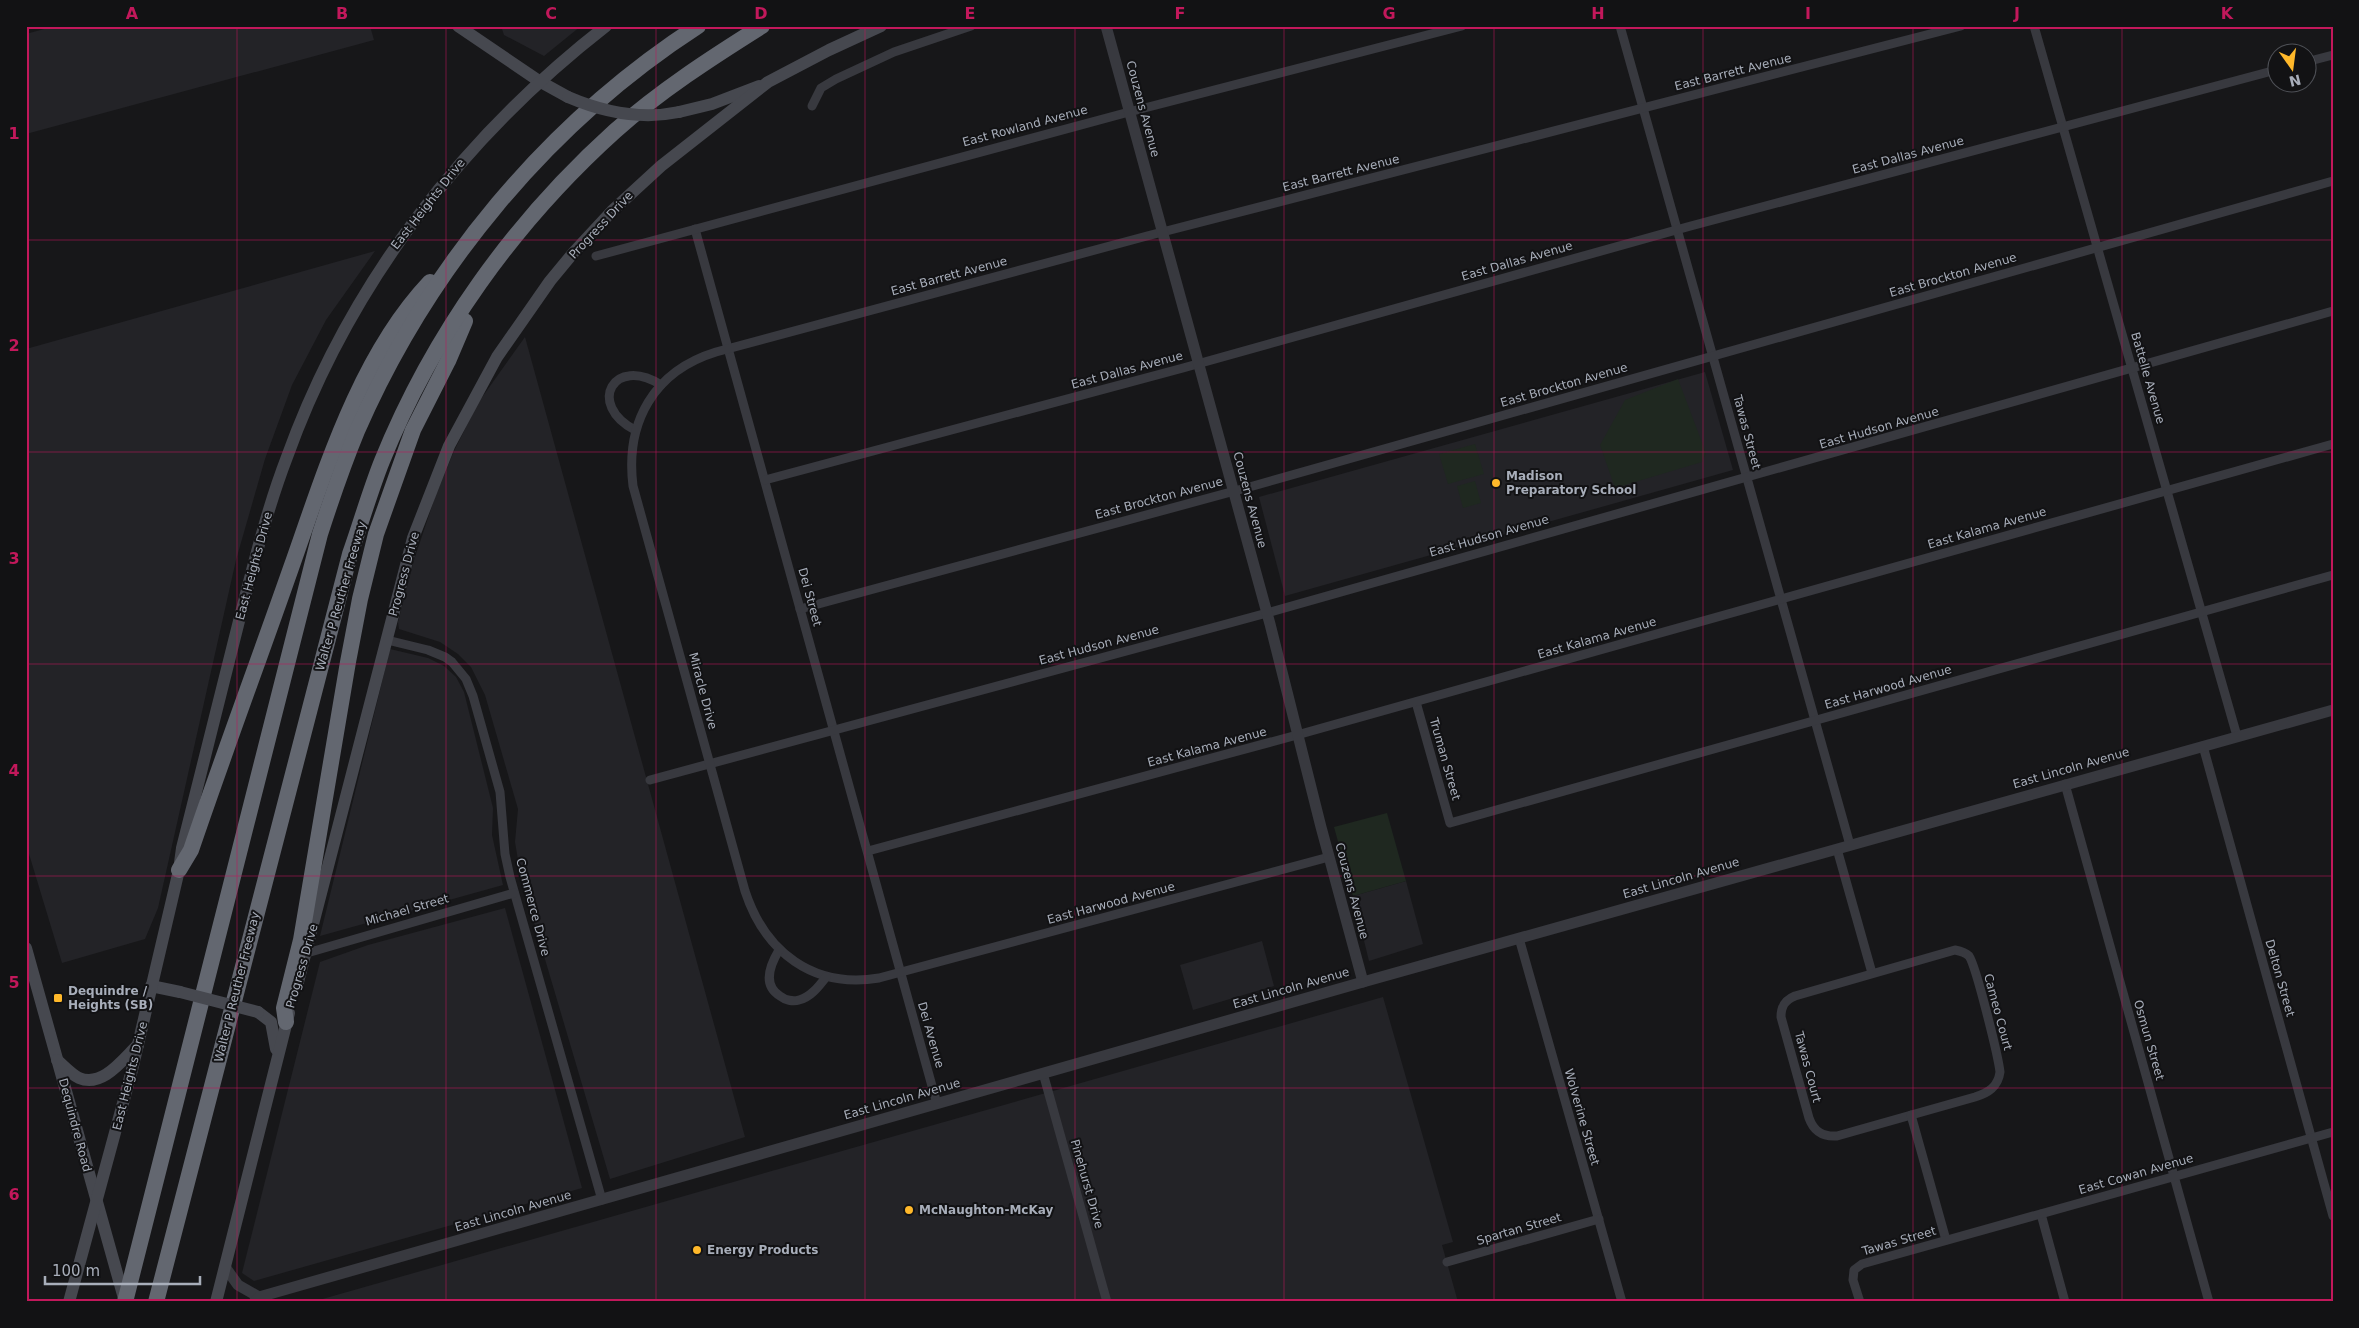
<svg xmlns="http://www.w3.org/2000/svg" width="2359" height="1328" font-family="'DejaVu Sans',sans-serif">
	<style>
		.built { fill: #232327 }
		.green { fill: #1f2820 }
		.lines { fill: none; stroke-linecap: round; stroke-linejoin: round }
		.minor { stroke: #38393f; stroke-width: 9 }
		.tertiary { stroke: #38393f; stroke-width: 11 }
		.secondary { stroke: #46484f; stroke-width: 12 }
		.motorway { stroke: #636770; stroke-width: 16 }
		.secondary-bridge { stroke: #46484f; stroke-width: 12 }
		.grid { fill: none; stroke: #c2185b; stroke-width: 1; stroke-opacity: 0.55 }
		.poi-dot { fill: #ffb82a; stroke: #121214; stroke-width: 2 }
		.labels { text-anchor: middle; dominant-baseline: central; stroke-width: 4; stroke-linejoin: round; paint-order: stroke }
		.street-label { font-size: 12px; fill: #a8aeba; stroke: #121214 }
		.poi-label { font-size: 12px; font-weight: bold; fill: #a8aeba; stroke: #121214; text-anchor: start }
		.neatline { fill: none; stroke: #c2185b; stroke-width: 2 }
		.grid-label { font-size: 16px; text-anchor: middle; font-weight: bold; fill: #c2185b }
	</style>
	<rect width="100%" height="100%" fill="#171719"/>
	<g class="built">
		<path d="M55 26H370L374 40 26 134V34Z"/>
		<path d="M501 26H581L544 56 504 35Z"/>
		<path d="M375 251 326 320 292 385 265 459 236 560 158 908 145 939 62 963 26 844V349Z"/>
		<path d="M525 337 745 1137 610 1179 521 878 515 842 518 809 485 695 471 667 458 654 440 642 399 629 398 622 414 560 435 497 454 451 478 403Z"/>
		<path d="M1705 372 1733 470 1285 596 1259 497Z"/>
		<path d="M390 649 428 658 444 666 456 677 464 692 493 808 492 835 503 885 320 936Z"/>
		<path d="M1406 881 1423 944 1369 961 1353 896Z"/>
		<path d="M505 908 582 1188 254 1281 242 1273 320 962 368 945Z"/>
		<path d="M1262 941 1274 986 1193 1010 1180 965Z"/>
		<path d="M1383 997 1453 1242 1442 1245 1458 1302H312Z"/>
	</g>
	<g class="green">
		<path d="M1678 379 1706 453 1702 462 1615 488 1600 445 1625 400Z"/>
		<path d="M1475 444 1484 474 1448 484 1439 454Z"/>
		<path d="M1475 481 1481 503 1463 508 1457 486Z"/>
		<path d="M1387 813 1406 881 1353 896 1334 827Z"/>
	</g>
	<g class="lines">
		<g class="minor">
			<path d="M1620 26 1850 845"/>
			<path d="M2034 26 2237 736"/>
			<path d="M2306 62 2333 55"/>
			<path d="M812 106 821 88 836 79 894 52 971 26"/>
			<path d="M695 229 937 1104"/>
			<path d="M596 256 1129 112 1462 26"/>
			<path d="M635 430C586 404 614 355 661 385"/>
			<path d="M765 480 1183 368 1687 227 2276 70"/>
			<path d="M800 609 1253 486 2333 181"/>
			<path d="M387 640 428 650 445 657 452 662 466 679 473 696 500 792 505 854 510 877 602 1200"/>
			<path d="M1416 702 1450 823 2333 575"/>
			<path d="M2203 746 2333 1216"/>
			<path d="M650 780 1267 613 2333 311"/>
			<path d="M2065 784 2209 1302"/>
			<path d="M1837 849 1872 973"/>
			<path d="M868 851 1297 735 2333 444"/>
			<path d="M1329 857 879 978C813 989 765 952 745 891L633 486C625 422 654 371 716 352L1147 236 1961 26"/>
			<path d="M1519 938 1622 1302"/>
			<path d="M779 950C770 965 762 985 780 996 785 1000 793 1002 799 1000 811 997 819 986 826 977"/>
			<path d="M1955 950C1960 951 1965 952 1969 956 1976 966 1998 1055 2000 1072 1998 1087 1988 1093 1975 1097L1837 1136C1823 1137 1814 1132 1809 1118L1781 1017C1781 1006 1785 1000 1795 996Z"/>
			<path d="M307 953 514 893"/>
			<path d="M1043 1073 1107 1302"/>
			<path d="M1911 1115 1946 1240"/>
			<path d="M2041 1214 2065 1302"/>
			<path d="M1447 1262 1599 1219"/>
			<path d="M1860 1302 1853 1280 1854 1270 1862 1264 2333 1132"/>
		</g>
		<g class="tertiary">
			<path d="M1106 26 1270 624 1321 827 1363 982"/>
			<path d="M225 1267 238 1285 259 1297"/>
			<path d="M254 1302 259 1297 1363 982 2333 710"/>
		</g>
		<g class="secondary">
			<path d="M458 26 539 81 568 97"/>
			<path d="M679 112 712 104 759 86"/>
			<path d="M26 948 125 1302"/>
			<path d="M298 982 413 538 449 446 497 357 550 281 574 252 612 211 661 166 768 82 829 50 881 26"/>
			<path d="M151 986 180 992"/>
			<path d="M258 1012 271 1022 276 1049"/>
			<path d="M57 1060C64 1066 71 1074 79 1078 103 1088 123 1059 138 1045"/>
			<path d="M69 1302 132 1070 179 870 182 848C202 771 221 694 240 617 254 563 267 509 287 457 349 285 462 138 606 26"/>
			<path d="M216 1302 289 1013"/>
		</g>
		<g class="motorway">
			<path d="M179 870 191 850C223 756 258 662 291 568 325 472 359 357 430 282"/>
			<path d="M286 1022 284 1008 301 940 348 662 360 599 376 534 413 430 448 361 465 321"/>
			<path d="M125 1302 320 534C331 500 343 465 357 431 428 268 548 123 698 26"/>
			<path d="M156 1302 350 554C361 523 370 491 382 461 433 335 514 222 615 131 660 91 711 58 762 26"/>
		</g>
		<g class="secondary-bridge">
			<path d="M568 97C603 112 641 120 679 112"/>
			<path d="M180 992 258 1012"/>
		</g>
	</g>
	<path class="grid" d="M237 26V1302M446 26V1302M656 26V1302M865 26V1302M1075 26V1302M1284 26V1302M1494 26V1302M1703 26V1302M1913 26V1302M2122 26V1302M26 240H2333M26 452H2333M26 664H2333M26 876H2333M26 1088H2333"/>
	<g class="poi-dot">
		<circle cx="1496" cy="483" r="5"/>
		<rect x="53" y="993" width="10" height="10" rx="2.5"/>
		<circle cx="909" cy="1210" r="5"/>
		<circle cx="697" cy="1250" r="5"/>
	</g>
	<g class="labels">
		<g class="street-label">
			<text transform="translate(1733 72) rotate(-14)">East Barrett Avenue</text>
			<text transform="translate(1143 109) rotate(75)">Couzens Avenue</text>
			<text transform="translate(1025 126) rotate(-15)">East Rowland Avenue</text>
			<text transform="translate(1908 155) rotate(-15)">East Dallas Avenue</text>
			<text transform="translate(1341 173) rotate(-14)">East Barrett Avenue</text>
			<text transform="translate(428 204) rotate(-52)">East Heights Drive</text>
			<text transform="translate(601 225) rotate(-47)">Progress Drive</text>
			<text transform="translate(1517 261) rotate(-16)">East Dallas Avenue</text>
			<text transform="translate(1953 275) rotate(-16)">East Brockton Avenue</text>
			<text transform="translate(949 276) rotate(-15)">East Barrett Avenue</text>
			<text transform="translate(1127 370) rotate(-15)">East Dallas Avenue</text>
			<text transform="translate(2148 378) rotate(74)">Battelle Avenue</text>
			<text transform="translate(1564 385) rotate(-16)">East Brockton Avenue</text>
			<text transform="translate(1879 428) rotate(-16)">East Hudson Avenue</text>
			<text transform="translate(1747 432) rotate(75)">Tawas Street</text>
			<text transform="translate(1159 498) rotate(-15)">East Brockton Avenue</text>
			<text transform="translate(1250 500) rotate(75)">Couzens Avenue</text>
			<text transform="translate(1987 528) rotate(-16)">East Kalama Avenue</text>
			<text transform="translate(1489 536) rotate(-16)">East Hudson Avenue</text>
			<text transform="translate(254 566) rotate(-75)">East Heights Drive</text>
			<text transform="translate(404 574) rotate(-75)">Progress Drive</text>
			<text transform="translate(341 596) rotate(-74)">Walter P Reuther Freeway</text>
			<text transform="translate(810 597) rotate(75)">Dei Street</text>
			<text transform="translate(1597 638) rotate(-16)">East Kalama Avenue</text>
			<text transform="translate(1099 645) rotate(-15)">East Hudson Avenue</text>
			<text transform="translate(1888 687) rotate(-16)">East Harwood Avenue</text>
			<text transform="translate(703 691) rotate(75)">Miracle Drive</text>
			<text transform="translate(1207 747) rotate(-15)">East Kalama Avenue</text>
			<text transform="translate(1445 759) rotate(74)">Truman Street</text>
			<text transform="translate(2071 768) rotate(-16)">East Lincoln Avenue</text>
			<text transform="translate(1681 878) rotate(-16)">East Lincoln Avenue</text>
			<text transform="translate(1352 891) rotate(75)">Couzens Avenue</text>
			<text transform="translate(1111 903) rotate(-15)">East Harwood Avenue</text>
			<text transform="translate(533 907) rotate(75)">Commerce Drive</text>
			<text transform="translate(407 910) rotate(-16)">Michael Street</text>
			<text transform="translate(302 966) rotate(-74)">Progress Drive</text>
			<text transform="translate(2280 978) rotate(74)">Delton Street</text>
			<text transform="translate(237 987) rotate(-76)">Walter P Reuther Freeway</text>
			<text transform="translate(1291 988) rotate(-16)">East Lincoln Avenue</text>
			<text transform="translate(1998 1012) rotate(75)">Cameo Court</text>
			<text transform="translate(931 1035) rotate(74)">Dei Avenue</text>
			<text transform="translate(2149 1040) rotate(74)">Osmun Street</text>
			<text transform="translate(1808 1067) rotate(75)">Tawas Court</text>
			<text transform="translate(130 1076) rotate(-76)">East Heights Drive</text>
			<text transform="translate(902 1099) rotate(-16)">East Lincoln Avenue</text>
			<text transform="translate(1582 1117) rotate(74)">Wolverine Street</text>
			<text transform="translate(75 1125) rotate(75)">Dequindre Road</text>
			<text transform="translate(2136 1174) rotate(-16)">East Cowan Avenue</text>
			<text transform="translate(1087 1184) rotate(74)">Pinehurst Drive</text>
			<text transform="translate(513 1211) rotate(-16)">East Lincoln Avenue</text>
			<text transform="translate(1519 1229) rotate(-16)">Spartan Street</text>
			<text transform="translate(1899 1241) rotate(-16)">Tawas Street</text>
		</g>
		<g class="poi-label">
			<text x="1506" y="476">Madison<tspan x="1506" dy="14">Preparatory School</tspan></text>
			<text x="68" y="991">Dequindre /<tspan x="68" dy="14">Heights (SB)</tspan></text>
			<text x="919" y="1210">McNaughton-McKay</text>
			<text x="707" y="1250">Energy Products</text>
		</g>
	</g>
	<rect width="2359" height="1328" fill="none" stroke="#121214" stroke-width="55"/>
	<g transform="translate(2292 68) rotate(166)"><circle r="24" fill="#121214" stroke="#4e5056"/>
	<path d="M0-4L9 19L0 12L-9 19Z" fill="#ffb82a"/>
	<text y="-8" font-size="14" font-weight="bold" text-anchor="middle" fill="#a8aeba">N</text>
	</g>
	<path d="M45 1276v8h155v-8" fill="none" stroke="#a8aeba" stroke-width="2.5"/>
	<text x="52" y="1276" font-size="15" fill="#a8aeba" stroke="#121214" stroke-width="4" paint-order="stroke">100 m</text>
	<rect x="28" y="28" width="2304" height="1272" class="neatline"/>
	<g class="grid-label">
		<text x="132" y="19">A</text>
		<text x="342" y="19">B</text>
		<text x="551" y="19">C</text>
		<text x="761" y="19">D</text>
		<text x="970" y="19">E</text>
		<text x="1180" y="19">F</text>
		<text x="1389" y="19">G</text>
		<text x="1598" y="19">H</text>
		<text x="1808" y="19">I</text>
		<text x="2017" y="19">J</text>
		<text x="2227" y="19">K</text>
		<text x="14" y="139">1</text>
		<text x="14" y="351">2</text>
		<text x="14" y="564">3</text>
		<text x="14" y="776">4</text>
		<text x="14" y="988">5</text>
		<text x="14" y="1200">6</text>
	</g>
</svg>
